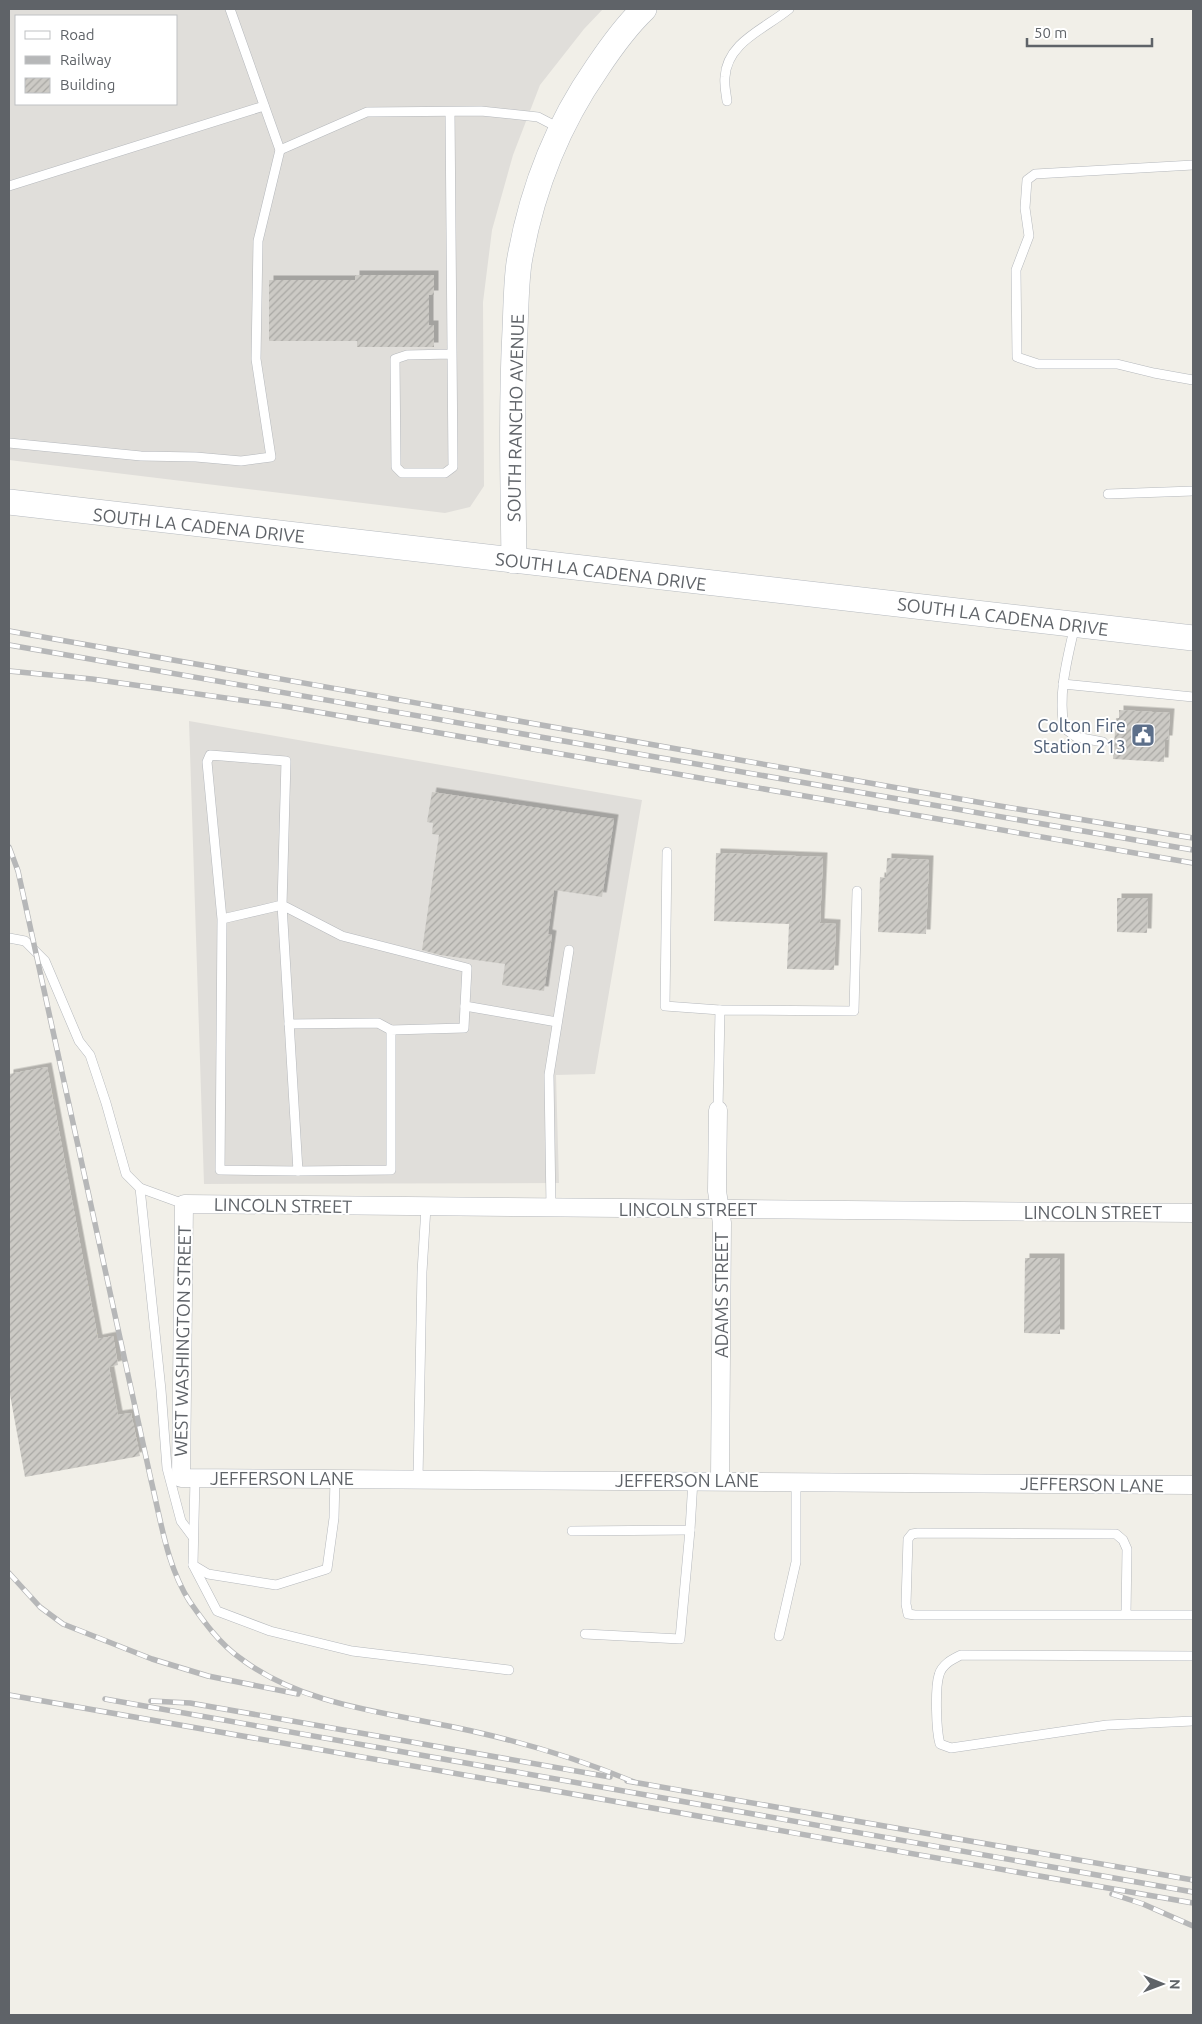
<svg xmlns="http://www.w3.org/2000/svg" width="1202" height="2024" font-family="Ubuntu,sans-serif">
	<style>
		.industrial { fill: #e0deda; fill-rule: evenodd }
		.building { fill: url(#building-hatch); filter: url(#shadow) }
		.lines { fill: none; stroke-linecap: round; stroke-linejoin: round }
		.lane-casing { stroke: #b5b8bc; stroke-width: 10 }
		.street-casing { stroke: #b5b8bc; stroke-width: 19 }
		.secondary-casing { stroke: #b6babf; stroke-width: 26 }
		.lane { stroke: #fff; stroke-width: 9 }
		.street { stroke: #fff; stroke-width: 18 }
		.secondary { stroke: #fff; stroke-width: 25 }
		.rail-casing { stroke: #b6b7b8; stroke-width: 5.5 }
		.rail { stroke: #fff; stroke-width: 4; stroke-dasharray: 11; stroke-linecap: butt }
		.labels { text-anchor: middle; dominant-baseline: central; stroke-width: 4; stroke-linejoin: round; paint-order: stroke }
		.street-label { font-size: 18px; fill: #5f6368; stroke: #fff }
		.service-label { font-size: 18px; fill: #4e5e75; stroke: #fff; text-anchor: end }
	</style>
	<defs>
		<pattern id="building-hatch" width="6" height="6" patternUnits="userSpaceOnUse" patternTransform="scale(1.25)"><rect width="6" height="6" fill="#cccac5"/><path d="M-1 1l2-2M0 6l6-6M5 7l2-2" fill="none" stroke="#a9a8a4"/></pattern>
		<filter id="shadow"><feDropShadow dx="4.5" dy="-4.5" stdDeviation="0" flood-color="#0004"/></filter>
	</defs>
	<rect width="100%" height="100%" fill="#f1efe8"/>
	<g class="industrial">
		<path d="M9 9H603L584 29 540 85 513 155 492 230 483 302 484 486 470 507 445 513 9 460ZM16 16H176V104H16Z"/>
		<path d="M189 721 642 800 595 1074 556 1075 559 1183 204 1184Z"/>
	</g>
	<g class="building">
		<path d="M355 275H434V295H429V325H434V347H357V341H269V280H355Z"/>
		<path d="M1119 710 1170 713 1168 740H1165L1164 762 1113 759 1116 718H1119Z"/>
		<path d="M432 792 614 819 602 897 554 890 548 934 552 935 544 991 502 985 505 964 440 955 422 950 439 835 432 834 433 823 427 822Z"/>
		<path d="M716 853 823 857 820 923 836 924 834 970 787 969 789 924 714 921Z"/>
		<path d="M887 858 929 860 926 934 878 932 880 877 886 878Z"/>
		<path d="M1117 898H1148L1147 933 1117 932Z"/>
		<path d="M47 1067 98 1339 113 1336 118 1365 109 1367 118 1415 131 1413 140 1456 25 1477 9 1389V1074Z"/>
		<path d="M1025 1258H1060V1334L1024 1333Z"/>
	</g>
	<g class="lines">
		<g class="lane-casing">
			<g id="lane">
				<path d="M727 101C726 93 724 85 725 77 727 42 765 29 789 9"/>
				<path d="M450 112 453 467 445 473H402L396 467 395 359 407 355 451 354"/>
				<path d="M280 150 367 112 481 111 538 117 561 129"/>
				<path d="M1193 165 1035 174 1027 180 1025 208 1029 236 1016 270 1017 357 1038 364H1117L1154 373 1193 380"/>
				<path d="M9 186 264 106"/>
				<path d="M9 443 141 456 196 457 241 461 271 457 256 359 258 241 280 150 230 9"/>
				<path d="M1108 494 1193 491"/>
				<path d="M1075 625C1067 660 1058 692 1064 728L1076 737 1103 742"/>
				<path d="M1063 684 1193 697"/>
				<path d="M667 852 665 1006 720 1010"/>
				<path d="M222 919 220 1170 298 1171 282 905 222 919 207 762 210 755 286 761 282 905 342 936 467 968 465 1006 557 1022"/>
				<path d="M9 938 25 941 45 961 79 1041 90 1055 106 1103 126 1174 140 1188 184 1204"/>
				<path d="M289 1024 378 1023 391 1030"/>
				<path d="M718 1110 720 1010 854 1011 857 891"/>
				<path d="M298 1171 391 1170V1030L464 1028 465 1006"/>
				<path d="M140 1188 161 1390 167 1468 181 1521 193 1537"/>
				<path d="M551 1208 549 1075 569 950"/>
				<path d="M195 1478 193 1565 208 1574 276 1585 327 1569 334 1518 335 1478"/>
				<path d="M418 1479 422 1272 426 1207"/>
				<path d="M572 1531 690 1530 693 1480"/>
				<path d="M193 1565 217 1611 270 1631 352 1651 509 1670"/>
				<path d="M1126 1615 1127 1549 1123 1540 1116 1534 918 1533 912 1534 908 1539 906 1604 908 1614 915 1615H1193"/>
				<path d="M585 1634 680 1639 690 1530"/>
				<path d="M779 1636 796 1562V1481"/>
				<path d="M1193 1656 961 1655C953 1659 942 1664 939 1675 935 1688 936 1730 940 1744L951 1748 1107 1725 1193 1721"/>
			</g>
		</g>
		<g class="street-casing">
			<g id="street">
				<path d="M718 1110 717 1191 722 1223 720 1480"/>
				<path d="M1193 1213 184 1204 181 1478 1193 1485"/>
			</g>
		</g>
		<g class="secondary-casing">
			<g id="secondary">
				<path d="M9 502 1193 638"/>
				<path d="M514 561C513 484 511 407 515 330 516 308 516 285 519 263 531 192 556 127 597 68 611 47 626 26 644 9"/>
			</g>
		</g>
		<use href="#lane" class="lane"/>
		<use href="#street" class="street"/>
		<use href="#secondary" class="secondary"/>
		<g class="rail-casing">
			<g id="rail">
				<path d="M9 631 1000 806 1193 838"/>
				<path d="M9 645 1193 850"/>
				<path d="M9 671 92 679 283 706 1193 863"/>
				<path d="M9 847 18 871 151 1480C161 1521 167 1567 190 1602 204 1622 220 1644 240 1658 307 1709 398 1713 476 1732 529 1744 584 1761 634 1782"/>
				<path d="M9 1573 40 1607 63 1624 152 1659 208 1676 298 1694"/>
				<path d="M9 1695 1193 1903"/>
				<path d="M105 1699 1193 1892"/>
				<path d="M151 1701 190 1703 610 1777"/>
				<path d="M627 1781 1193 1880"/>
				<path d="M1112 1894 1143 1904 1193 1926"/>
			</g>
		</g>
		<use href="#rail" class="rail"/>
	</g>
	<defs>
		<g id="civic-square" transform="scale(1.25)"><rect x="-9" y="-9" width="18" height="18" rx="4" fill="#5c6f8a" stroke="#fff"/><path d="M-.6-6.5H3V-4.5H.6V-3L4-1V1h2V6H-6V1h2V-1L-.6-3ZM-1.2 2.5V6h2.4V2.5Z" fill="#fff"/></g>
	</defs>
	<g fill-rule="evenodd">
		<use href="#civic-square" x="1143" y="735"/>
	</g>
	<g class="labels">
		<g class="street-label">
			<text transform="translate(515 418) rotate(-89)">SOUTH RANCHO AVENUE</text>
			<text transform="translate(199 525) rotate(6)">SOUTH LA CADENA DRIVE</text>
			<text transform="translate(601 571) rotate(7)">SOUTH LA CADENA DRIVE</text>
			<text transform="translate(1003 616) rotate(7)">SOUTH LA CADENA DRIVE</text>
			<text transform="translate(283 1205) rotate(1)">LINCOLN STREET</text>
			<text x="688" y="1209">LINCOLN STREET</text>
			<text x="1093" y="1212">LINCOLN STREET</text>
			<text transform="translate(721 1295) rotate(-90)">ADAMS STREET</text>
			<text transform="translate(182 1341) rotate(-89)">WEST WASHINGTON STREET</text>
			<text x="282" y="1478">JEFFERSON LANE</text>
			<text x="687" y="1480">JEFFERSON LANE</text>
			<text transform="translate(1092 1484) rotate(1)">JEFFERSON LANE</text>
		</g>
		<g class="service-label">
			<text x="1126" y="725">Colton Fire<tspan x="1126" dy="21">Station 213</tspan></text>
		</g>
	</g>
	<rect width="1202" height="2024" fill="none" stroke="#5f6368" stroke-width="20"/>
	<rect x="15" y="15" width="162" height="90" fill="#ffffff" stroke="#bfc1c3"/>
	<rect x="25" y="31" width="25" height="8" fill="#ffffff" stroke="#bfc1c3"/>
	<text x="60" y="40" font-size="15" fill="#5f6368">Road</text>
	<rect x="25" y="56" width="25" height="8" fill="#b6b7b8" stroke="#bfc1c3"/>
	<text x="60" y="65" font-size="15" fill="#5f6368">Railway</text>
	<rect x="25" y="78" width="25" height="15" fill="url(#building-hatch)" stroke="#bfc1c3"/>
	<text x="60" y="90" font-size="15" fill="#5f6368">Building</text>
	<g transform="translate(1162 1984) rotate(91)" stroke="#ffffff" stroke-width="4" paint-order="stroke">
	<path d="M0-4L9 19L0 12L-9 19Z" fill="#5f6368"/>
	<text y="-8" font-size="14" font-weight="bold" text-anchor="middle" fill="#5f6368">N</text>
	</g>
	<path d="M1027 38v8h125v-8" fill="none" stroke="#5f6368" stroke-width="2.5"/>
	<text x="1034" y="38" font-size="15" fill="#5f6368" stroke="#ffffff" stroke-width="4" paint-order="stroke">50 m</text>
</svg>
